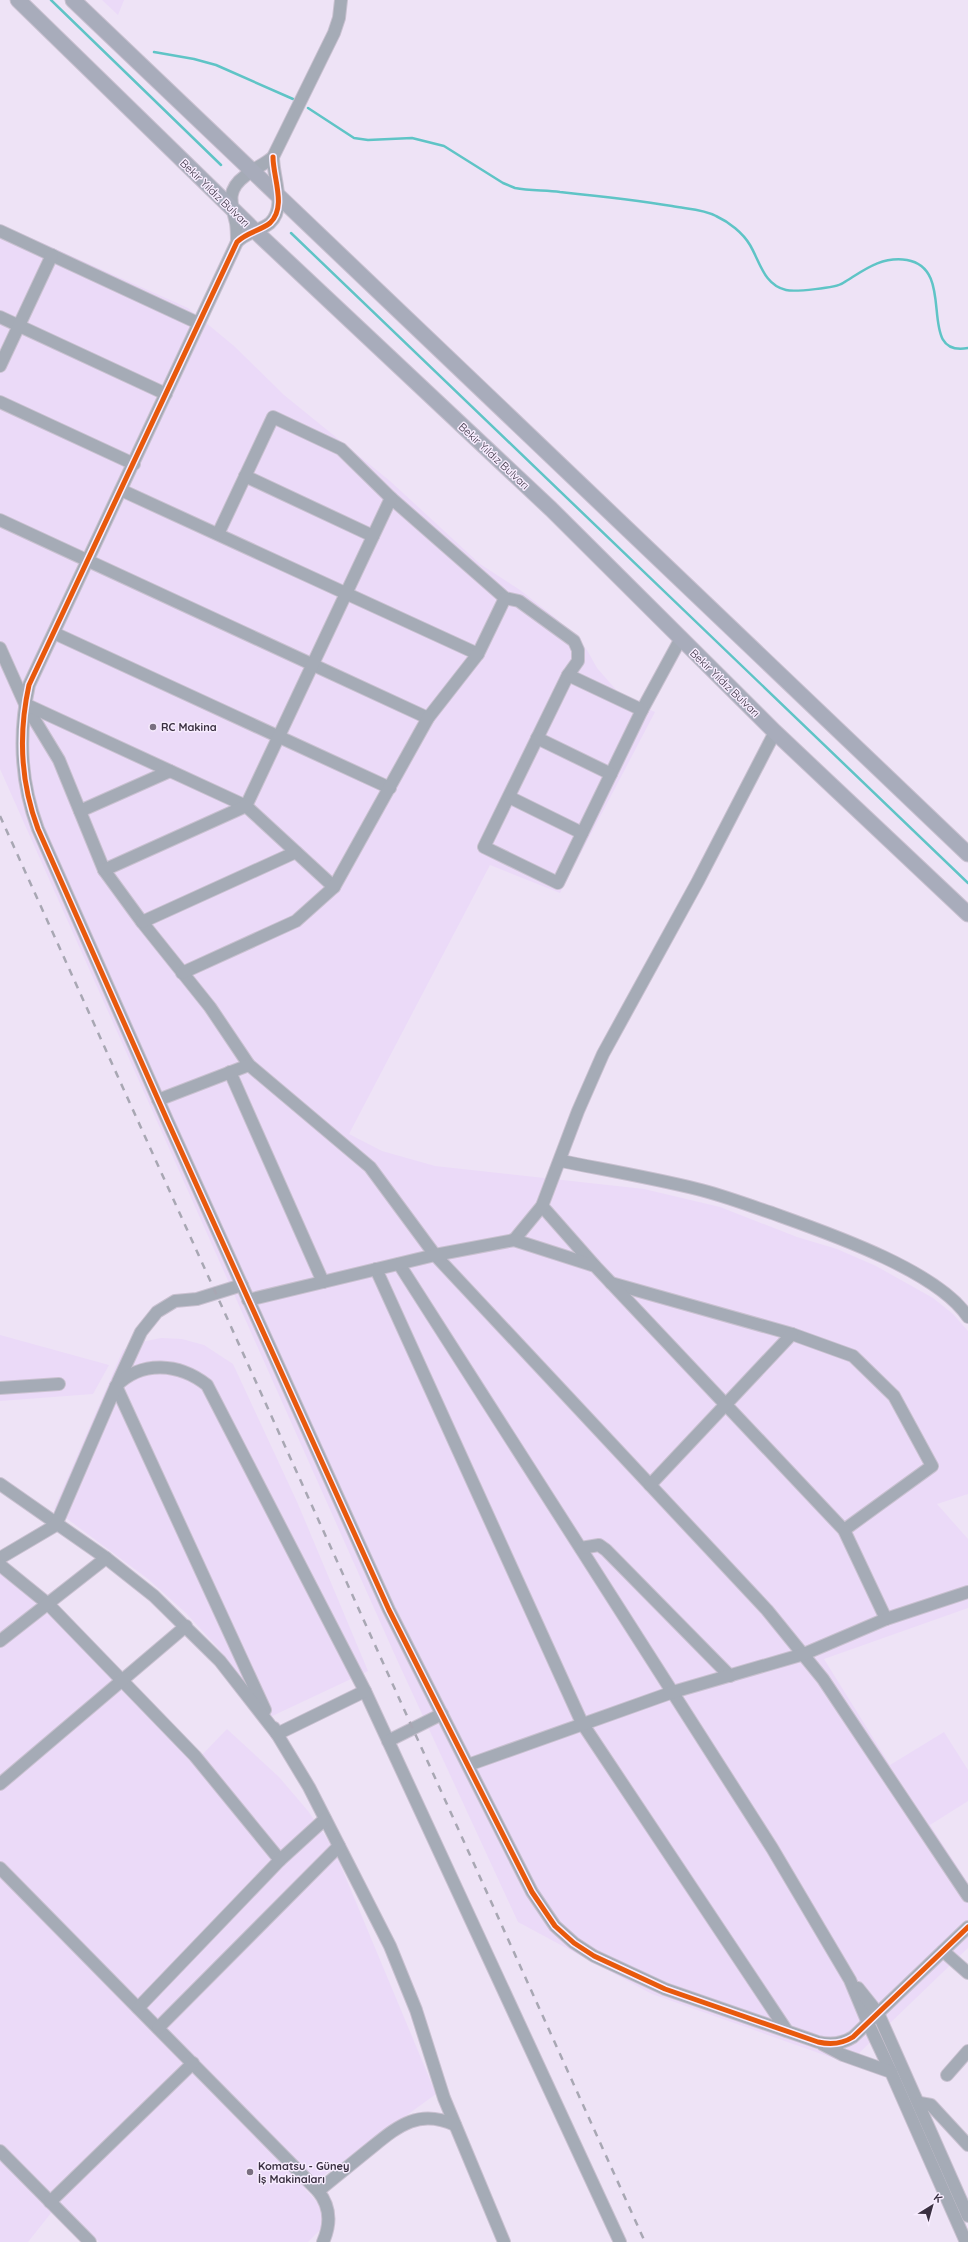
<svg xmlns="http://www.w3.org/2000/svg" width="968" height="2242" font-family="Quicksand,sans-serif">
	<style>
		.built { fill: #ebdaf8 }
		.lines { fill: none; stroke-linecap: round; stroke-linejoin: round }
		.stream { stroke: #5fc4c6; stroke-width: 2.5 }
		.minor-casing { stroke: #c9c1d0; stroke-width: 14 }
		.major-casing { stroke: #c9c1d0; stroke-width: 17 }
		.minor { stroke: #a5abb6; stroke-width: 12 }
		.major { stroke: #a8acbb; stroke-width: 15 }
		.rail { stroke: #a8a7b3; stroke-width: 2.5; stroke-dasharray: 7 7; stroke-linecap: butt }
		.cycleway-casing { stroke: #f7ecfe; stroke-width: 8 }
		.cycleway { stroke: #e8590c; stroke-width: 5 }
		.poi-dot { fill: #796f80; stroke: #f7ecfe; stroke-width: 1.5 }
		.labels { text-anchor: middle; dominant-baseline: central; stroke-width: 3; stroke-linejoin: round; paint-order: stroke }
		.street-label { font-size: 11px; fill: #3a3041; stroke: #f7ecfe }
		.poi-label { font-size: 11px; font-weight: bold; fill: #3a3041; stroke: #f7ecfe; text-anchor: start }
	</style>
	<rect width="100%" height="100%" fill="#eee3f6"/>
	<g class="built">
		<path d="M102 0H124L118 15Z"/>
		<path d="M0 224 188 308 234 346 284 395 390 481 480 564 520 590 557 619 587 650 597 668 618 692 636 704 655 712 560 893 490 865 349 1134 382 1151 435 1166 644 1189 720 1207 797 1237 837 1249 876 1266 933 1298 953 1314 968 1331V1494L937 1504 968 1539V1608L824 1659 890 1765 944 1732 968 1770V1801L930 1825 968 1883V1948L858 2054 843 2059 833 2058 652 1994 518 1922 398 1662 0 769Z"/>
		<path d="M0 1335 109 1365 93 1394 0 1401Z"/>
		<path d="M161 1338 182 1339 204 1345 233 1364 298 1504 368 1671 268 1718 218 1648 186 1613 148 1579 54 1509 123 1350 141 1342Z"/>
		<path d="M0 1558 196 1761 227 1729 279 1777 308 1811 333 1847 436 2094 305 2189 332 2218 308 2242H99L59 2203 28 2242H0Z"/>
	</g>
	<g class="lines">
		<g class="stream">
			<path d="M51 0 221 165"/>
			<path d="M154 52 194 59 216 65 293 99"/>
			<path d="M308 108 354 138 368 140 412 138 444 146 503 183 515 188C530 191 546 190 560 192 598 196 635 200 672 206 686 209 703 209 716 216 729 222 743 233 750 245 760 262 764 285 786 290 795 292 836 288 843 283 863 271 880 256 907 260 959 269 914 358 968 348"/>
			<path d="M291 233 968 883"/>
		</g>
		<g class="minor-casing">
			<g id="minor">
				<path d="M273 157C273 178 287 207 270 223 260 231 247 232 237 242L29 685C18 735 20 781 38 829L168 1122 389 1610 532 1892 555 1926 574 1943 594 1956 665 1989 818 2042C831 2045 842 2044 853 2037L968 1927"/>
				<path d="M0 231 198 323"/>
				<path d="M237 242C237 235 237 229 236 223 231 203 226 190 245 176 254 168 264 165 273 157L334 33 339 18 341 0"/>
				<path d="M0 317 166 394"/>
				<path d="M0 366 52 255"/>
				<path d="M0 402 134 464"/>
				<path d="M245 476 373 536"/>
				<path d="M121 490 478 654"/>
				<path d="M0 520 428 718"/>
				<path d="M218 534 273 417 341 449 391 498 505 598 519 601 574 641 578 650V661L568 675 484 847 558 883 642 710 680 640"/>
				<path d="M54 633 390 788"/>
				<path d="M0 648 25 704 59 760 104 870 142 922 210 1007 249 1065 370 1167 435 1255 767 1610 823 1679 968 1896"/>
				<path d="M568 675 642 710"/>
				<path d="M25 704 246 806 334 887"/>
				<path d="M537 738 611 774"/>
				<path d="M509 797 582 833"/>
				<path d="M80 811 170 771"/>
				<path d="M104 870 246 806 391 498"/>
				<path d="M142 922 296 852"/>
				<path d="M182 973 296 921 334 887 428 718 478 654 505 598"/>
				<path d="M230 1072 323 1282"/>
				<path d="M158 1100 249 1065"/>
				<path d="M561 1161C606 1170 652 1178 697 1189 722 1195 748 1205 772 1213 825 1232 937 1270 968 1317"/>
				<path d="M542 1206 594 1265"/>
				<path d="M514 1240 542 1206 578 1111 603 1054 698 881 775 732"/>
				<path d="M399 1264 772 1848 850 1980 868 2023 891 2072"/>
				<path d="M376 1269 582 1723 787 2031"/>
				<path d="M611 1283 792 1334 853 1356 894 1396 932 1466 844 1530"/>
				<path d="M248 1300 435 1255 514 1240 595 1266 844 1530 886 1619"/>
				<path d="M118 1382 141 1332 157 1312 175 1301 197 1299 242 1285"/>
				<path d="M116 1386 265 1710"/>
				<path d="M0 1388 59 1384"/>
				<path d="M0 1484 106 1558 154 1596 220 1661 277 1734 309 1787 390 1946 416 2010 444 2098 504 2242"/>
				<path d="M650 1485 792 1334"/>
				<path d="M581 1548 599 1545 606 1550 730 1676"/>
				<path d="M0 1558 56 1525 116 1386C142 1360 179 1363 207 1385L365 1691 620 2242"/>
				<path d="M0 1565 48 1604 195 1756 280 1860"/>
				<path d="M0 1641 106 1558"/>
				<path d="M274 1728 277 1734 365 1691"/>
				<path d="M388 1741 442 1714"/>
				<path d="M468 1765 673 1692 804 1654 886 1619 968 1592"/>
				<path d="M0 1784 186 1626"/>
				<path d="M0 1868 318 2191C331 2207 331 2224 323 2242"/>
				<path d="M943 1951 968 1973"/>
				<path d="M858 1988 878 2013 968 2216"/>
				<path d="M138 2008 280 1860 325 1819"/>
				<path d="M158 2028 339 1846"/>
				<path d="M822 2044 843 2055 891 2072 966 2242"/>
				<path d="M947 2075 968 2051"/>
				<path d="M920 2103 931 2105 968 2145"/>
				<path d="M0 2151 90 2242"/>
				<path d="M318 2191C334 2178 350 2165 366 2152 395 2129 416 2107 455 2125"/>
				<path d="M50 2202 193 2063"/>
			</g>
		</g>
		<g class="major-casing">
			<g id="major">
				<path d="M18 0 254 230 551 509 775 732 968 914"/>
				<path d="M73 0 968 854"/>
			</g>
		</g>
		<use href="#minor" class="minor"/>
		<use href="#major" class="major"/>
		<path class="rail" d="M0 816 645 2242"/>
		<g class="cycleway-casing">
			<path id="cycleway" d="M273 157C273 178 287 207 270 223 260 231 247 232 237 242L29 685C18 735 20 781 38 829L168 1122 389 1610 532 1892 555 1926 574 1943 594 1956 665 1989 818 2042C831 2045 842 2044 853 2037L968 1927"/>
		</g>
		<use href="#cycleway" class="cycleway"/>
	</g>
	<g class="poi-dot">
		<circle cx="153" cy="727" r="4"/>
		<circle cx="250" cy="2172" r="4"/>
	</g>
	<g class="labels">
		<g class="street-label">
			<text transform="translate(215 193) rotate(44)">Bekir Yıldız Bulvarı</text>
			<text transform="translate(494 456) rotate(43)">Bekir Yıldız Bulvarı</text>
			<text transform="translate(725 683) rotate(44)">Bekir Yıldız Bulvarı</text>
		</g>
		<g class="poi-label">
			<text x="161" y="727">RC Makina</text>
			<text x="258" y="2166">Komatsu - Güney<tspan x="258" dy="13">İş Makinaları</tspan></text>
		</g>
	</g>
	<g transform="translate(932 2206) rotate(37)" stroke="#f7ecfe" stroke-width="3" paint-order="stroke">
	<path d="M0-3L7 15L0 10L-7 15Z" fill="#3a3041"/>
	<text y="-6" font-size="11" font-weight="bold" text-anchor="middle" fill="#3a3041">K</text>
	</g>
</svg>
